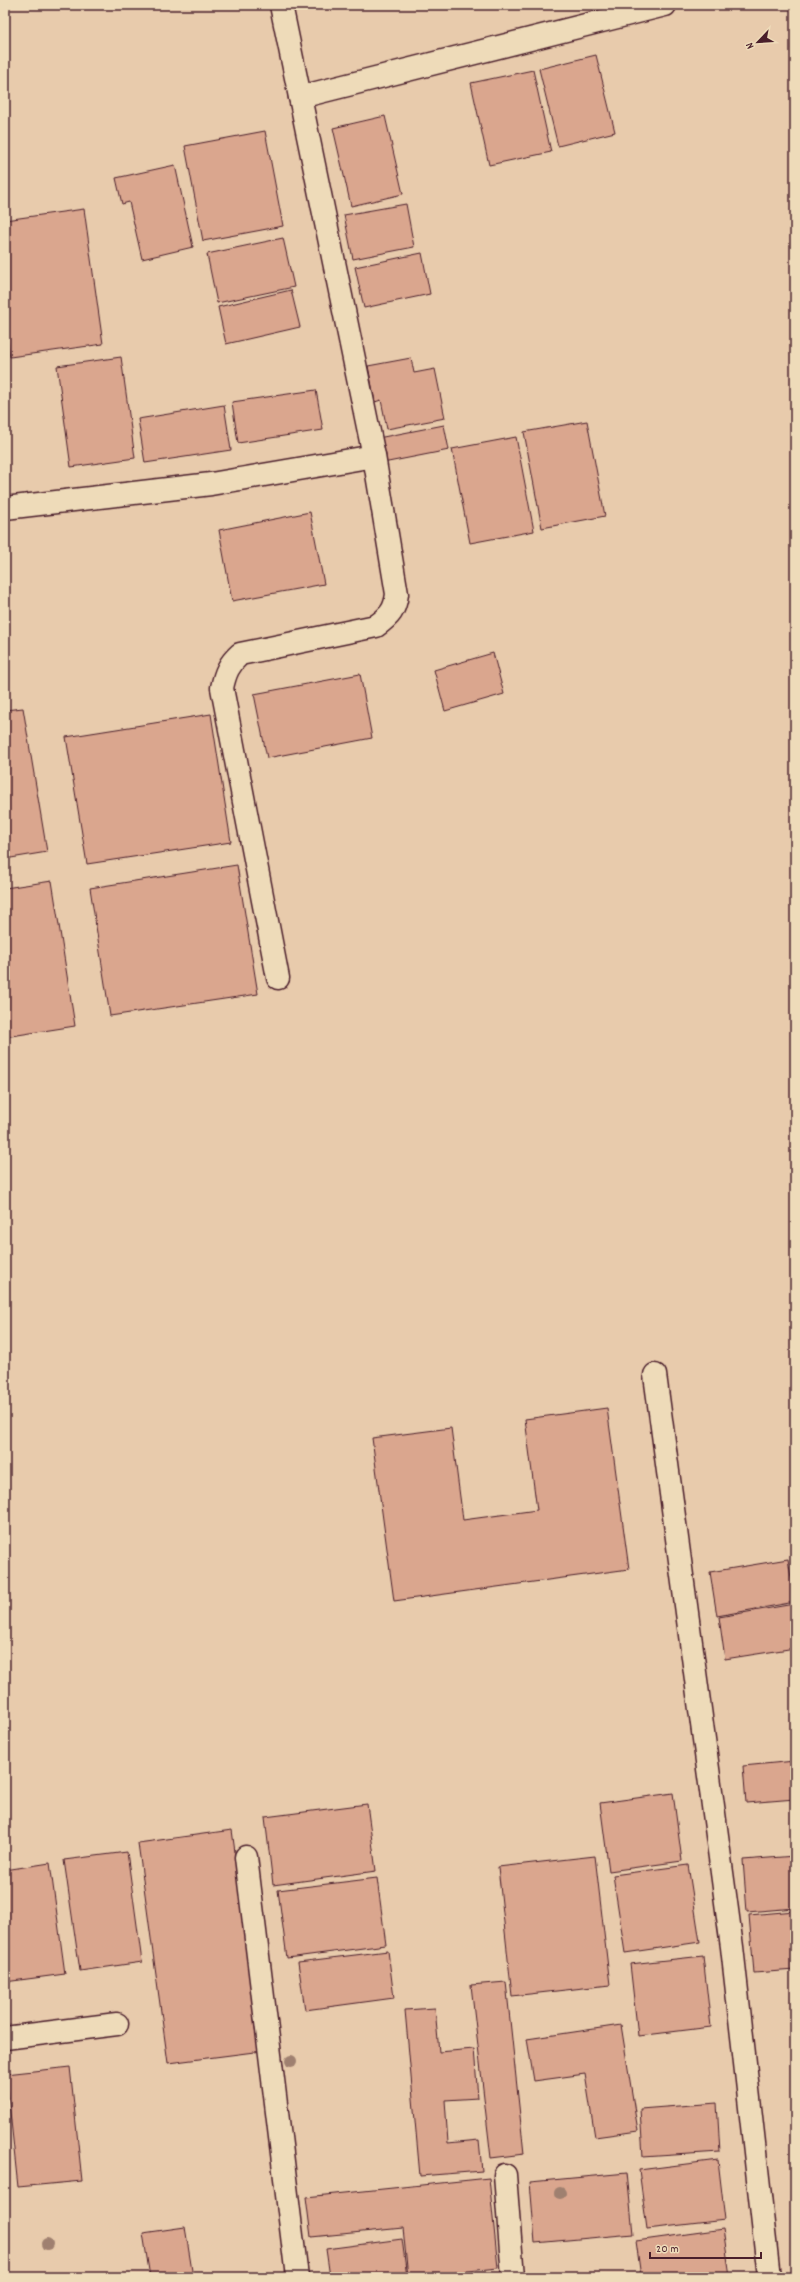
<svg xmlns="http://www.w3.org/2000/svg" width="800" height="2282" font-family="Dekko,sans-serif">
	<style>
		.building { fill: #daa68e; stroke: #4a1f2b }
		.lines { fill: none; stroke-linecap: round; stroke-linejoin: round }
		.street-casing { stroke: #4a1f2b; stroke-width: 25 }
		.street { stroke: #eedbb9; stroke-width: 22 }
		.tree { fill: #9f806f }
	</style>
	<rect width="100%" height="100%" fill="#e8cbac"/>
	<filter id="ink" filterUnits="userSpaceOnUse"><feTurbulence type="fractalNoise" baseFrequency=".025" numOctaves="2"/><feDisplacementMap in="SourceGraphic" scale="8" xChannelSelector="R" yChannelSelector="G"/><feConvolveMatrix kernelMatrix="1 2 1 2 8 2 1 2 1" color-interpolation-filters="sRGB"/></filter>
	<g filter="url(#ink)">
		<g class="building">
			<path d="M71 5H99L71 8Z"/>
			<path d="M596 55 615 132 558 146 539 69Z"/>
			<path d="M533 70 551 152 489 165 471 83Z"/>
			<path d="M385 116 403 194 351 206 333 128Z"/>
			<path d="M265 131 283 226 203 241 185 146Z"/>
			<path d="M175 165 193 247 142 259 129 202 122 204 116 178Z"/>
			<path d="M406 204 414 247 353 259 344 215Z"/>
			<path d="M84 209 103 344 10 357 5 326V220Z"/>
			<path d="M283 238 294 287 217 303 207 254Z"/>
			<path d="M422 253 430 294 364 308 355 267Z"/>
			<path d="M291 290 300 327 226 344 218 307Z"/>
			<path d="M121 357 135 458 71 467 57 366Z"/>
			<path d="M411 358 414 373 435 369 445 418 387 429 381 400 375 402 368 366Z"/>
			<path d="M316 390 323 430 238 443 232 402Z"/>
			<path d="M224 405 231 450 145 463 138 419Z"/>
			<path d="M587 421 605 516 542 528 524 432Z"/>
			<path d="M444 425 449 450 383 463 378 438Z"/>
			<path d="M516 437 534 531 470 543 452 449Z"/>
			<path d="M310 512 324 584 232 601 219 530Z"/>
			<path d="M493 653 504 694 445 711 434 670Z"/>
			<path d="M360 674 372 738 267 758 254 694Z"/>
			<path d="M23 708 47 852 5 859V710Z"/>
			<path d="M211 714 231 842 87 864 66 737Z"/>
			<path d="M237 865 258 994 110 1016 90 888Z"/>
			<path d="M52 881 75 1026 5 1037V888Z"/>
			<path d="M607 1408 629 1569 394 1601 372 1438 451 1428 463 1520 537 1510 525 1419Z"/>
			<path d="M788 1559 795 1602 717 1616 710 1572Z"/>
			<path d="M794 1604 795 1648 725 1659 719 1617Z"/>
			<path d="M795 1761V1799L746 1803 743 1766Z"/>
			<path d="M673 1793 682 1861 609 1871 600 1803Z"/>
			<path d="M367 1804 376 1871 273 1885 265 1817Z"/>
			<path d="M232 1830 262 2051 168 2063 138 1843Z"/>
			<path d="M127 1852 142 1962 80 1971 64 1860Z"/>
			<path d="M595 1856 610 1985 512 1996 498 1867Z"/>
			<path d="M795 1856V1908L747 1912 743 1860Z"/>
			<path d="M50 1863 65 1974 5 1982V1870Z"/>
			<path d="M688 1865 700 1942 625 1953 613 1875Z"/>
			<path d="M377 1878 386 1945 287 1958 278 1890Z"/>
			<path d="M795 1911V1970L754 1973 749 1915Z"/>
			<path d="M388 1951 394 1998 305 2010 298 1962Z"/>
			<path d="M703 1956 711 2027 638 2036 630 1964Z"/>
			<path d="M506 1982 524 2154 491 2158 471 1985Z"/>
			<path d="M435 2008 439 2052 474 2049 478 2098 445 2100 448 2143 479 2140 482 2171 420 2176 405 2010Z"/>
			<path d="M621 2025 638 2131 595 2137 585 2074 534 2081 527 2039Z"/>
			<path d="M70 2067 82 2181 18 2187 6 2074Z"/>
			<path d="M717 2103 720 2152 643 2157 640 2109Z"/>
			<path d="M718 2160 725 2220 647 2229 639 2170Z"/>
			<path d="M627 2173 633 2234 535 2243 530 2182Z"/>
			<path d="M489 2178 498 2268 408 2277 403 2228 311 2237 306 2197Z"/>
			<path d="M185 2227 193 2277H150L143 2233Z"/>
			<path d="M723 2229 730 2277H641L636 2241Z"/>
			<path d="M402 2239 407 2277H330L326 2249Z"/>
		</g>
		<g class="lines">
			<g class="street-casing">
				<g id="street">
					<path d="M300 97 665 5"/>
					<path d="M5 508 211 484 374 456"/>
					<path d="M278 978 222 688C225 673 229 664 240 654L376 626C390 616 395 610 397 594L374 456 281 5"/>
					<path d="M655 1375 732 1947 769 2277"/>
					<path d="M246 1857 297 2277"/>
					<path d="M5 2038 117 2024"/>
					<path d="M505 2175 513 2277"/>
				</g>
			</g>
			<use href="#street" class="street"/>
		</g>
		<g class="tree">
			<circle cx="291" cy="2061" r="6"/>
			<circle cx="560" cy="2193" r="6"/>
			<circle cx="47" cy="2244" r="6"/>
		</g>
	</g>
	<rect width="800" height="2282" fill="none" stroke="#eedbb9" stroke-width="20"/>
	<rect x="10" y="10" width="780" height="2262" fill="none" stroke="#4a1f2b" stroke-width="1.5" filter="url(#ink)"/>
	<g transform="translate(758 42) rotate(245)" stroke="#eedbb9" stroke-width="3" paint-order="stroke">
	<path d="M0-3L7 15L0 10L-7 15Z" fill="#4a1f2b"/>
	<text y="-6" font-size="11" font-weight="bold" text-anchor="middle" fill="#4a1f2b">N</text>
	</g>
	<path d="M650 2252v6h111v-6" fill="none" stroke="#4a1f2b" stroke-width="2"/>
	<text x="656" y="2252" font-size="12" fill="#4a1f2b" stroke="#eedbb9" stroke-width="3" paint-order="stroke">20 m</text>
</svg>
